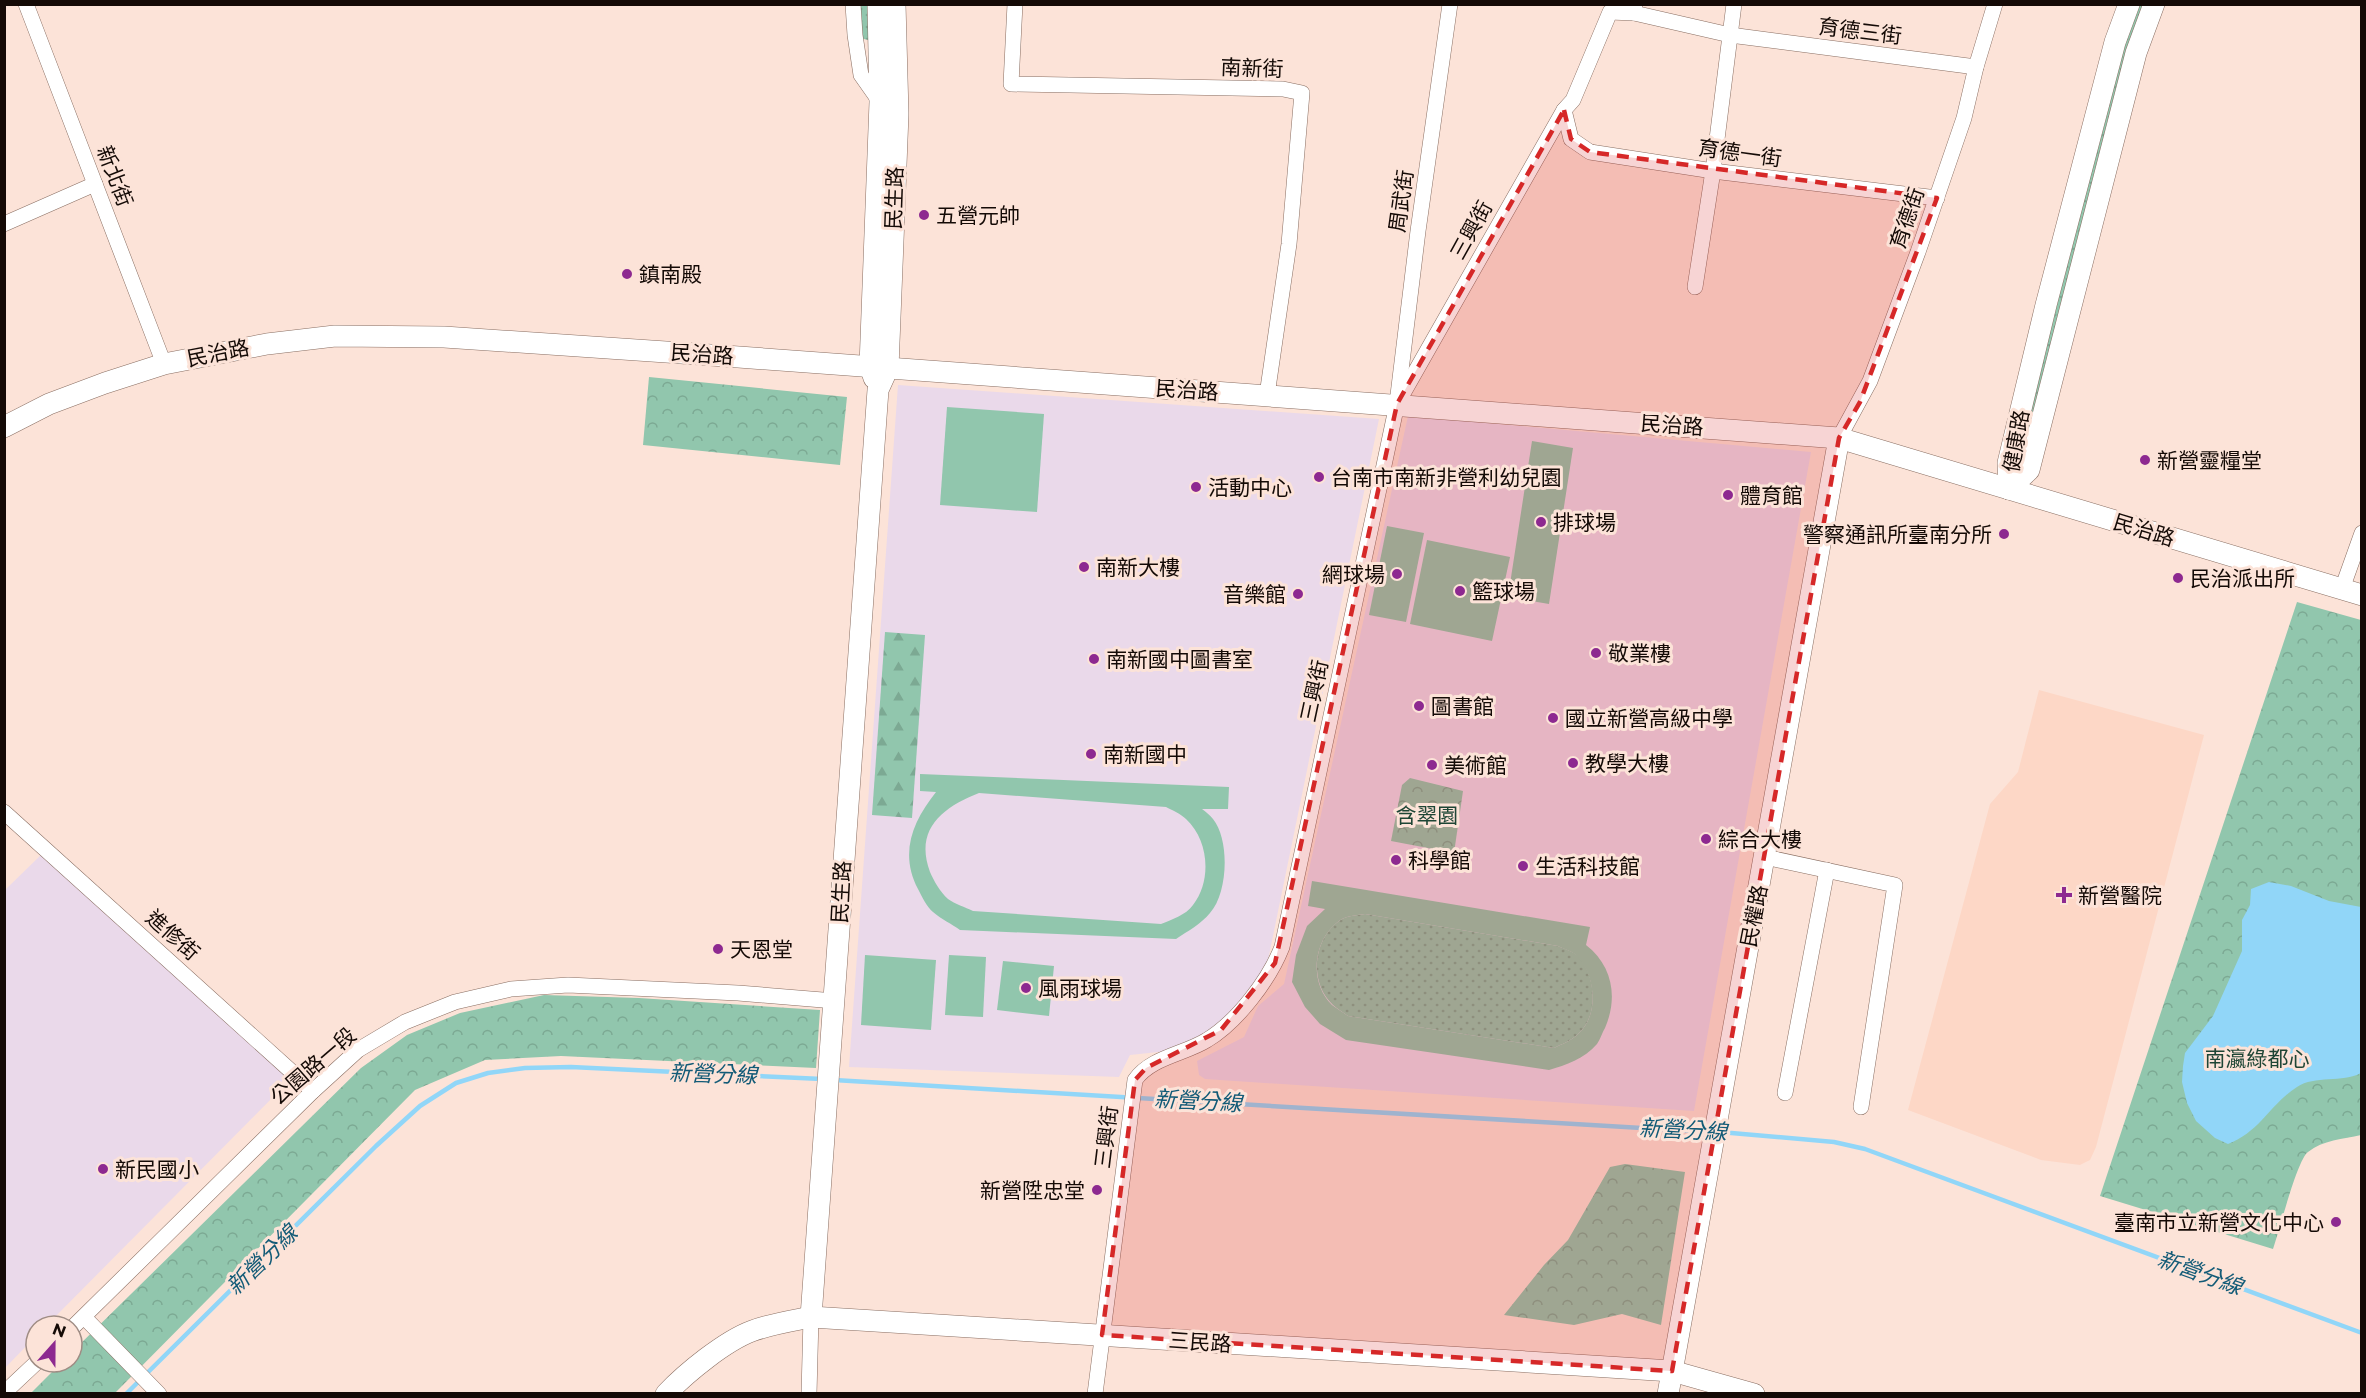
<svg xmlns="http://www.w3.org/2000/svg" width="2366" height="1398" font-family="Montserrat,'Noto Sans TC',sans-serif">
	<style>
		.built { fill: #fdd7c6 }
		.education { fill: #ead9ea }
		.grass { fill: url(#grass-dots) }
		.forest { fill: url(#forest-firs) }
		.park { fill: url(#park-crowns) }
		.pitch { fill: #91c6ad; fill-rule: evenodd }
		.water { fill: #91d6f8 }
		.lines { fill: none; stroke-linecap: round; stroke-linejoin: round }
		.stream { stroke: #91d6f8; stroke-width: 4.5 }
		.street-casing { stroke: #896e62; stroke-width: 16 }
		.secondary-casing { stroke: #896e62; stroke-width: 22 }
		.street { stroke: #fff; stroke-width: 15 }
		.secondary { stroke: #fff; stroke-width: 21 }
		.marked { fill: #d62828; fill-opacity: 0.2; stroke: #d62828; stroke-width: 4.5; stroke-dasharray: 12 8; stroke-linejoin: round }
		.poi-dot { fill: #8d2990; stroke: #fce3d8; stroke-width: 2 }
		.labels { text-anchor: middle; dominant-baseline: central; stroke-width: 6; stroke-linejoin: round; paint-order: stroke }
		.street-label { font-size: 21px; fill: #140a06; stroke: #fce3d8 }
		.poi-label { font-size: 21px; fill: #140a06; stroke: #fce3d8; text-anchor: start }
		.park-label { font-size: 21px; fill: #1e4535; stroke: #fce3d8 }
		.water-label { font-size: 22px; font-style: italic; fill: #135b77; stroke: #fce3d8 }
	</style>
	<defs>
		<pattern id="grass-dots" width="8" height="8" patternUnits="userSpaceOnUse" patternTransform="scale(1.5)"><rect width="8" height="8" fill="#91c6ad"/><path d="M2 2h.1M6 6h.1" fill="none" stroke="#7ca993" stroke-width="1.8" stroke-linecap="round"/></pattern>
		<pattern id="forest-firs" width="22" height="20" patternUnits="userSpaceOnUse" patternTransform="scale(1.5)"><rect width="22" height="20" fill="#91c6ad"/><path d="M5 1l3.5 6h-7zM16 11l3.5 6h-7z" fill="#7ca993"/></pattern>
		<pattern id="park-crowns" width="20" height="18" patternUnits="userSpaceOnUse" patternTransform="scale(1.5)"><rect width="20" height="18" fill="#91c6ad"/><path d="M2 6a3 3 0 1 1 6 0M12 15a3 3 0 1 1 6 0" fill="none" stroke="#7ca993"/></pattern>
	</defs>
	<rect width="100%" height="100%" fill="#fce3d8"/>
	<path class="built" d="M2039 690 2204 735 2096 1147 2090 1160 2080 1165 2041 1160 1908 1110 1990 804 2018 772Z"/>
	<g class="education">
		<path d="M898 385 1379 419 1267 965 1205 1047 1130 1055 1119 1077 849 1067Z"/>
		<path d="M1408 416 1811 452 1694 1111 1205 1079 1199 1075 1197 1061 1244 1037 1258 1006 1284 984Z"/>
		<path d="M42 854 284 1074 280 1090 46 1326H36V1336L5 1368V890Z"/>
	</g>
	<g class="grass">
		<path d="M856 5H869L868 40 860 38Z"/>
		<path d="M2135 5H2148L2024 459 2017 458Z"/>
		<path d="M1365 914 1558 946C1565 949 1574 952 1579 957 1596 977 1599 1016 1578 1034 1571 1041 1562 1044 1554 1048L1348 1016C1343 1012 1337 1009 1333 1005 1308 982 1313 937 1342 919 1348 916 1358 915 1365 914Z"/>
	</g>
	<path class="forest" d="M885 632 925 635 912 818 872 815Z"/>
	<g class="park">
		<path d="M649 377 847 397 840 465 643 445Z"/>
		<path d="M2297 602 2361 620V1135C2343 1139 2323 1140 2308 1152 2297 1160 2279 1232 2273 1249L2100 1196Z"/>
		<path d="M1410 778 1463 791 1454 853 1391 841 1402 785Z"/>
		<path d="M544 995 639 998 820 1010 816 1068 561 1056 485 1060 415 1090 115 1393 30 1394 62 1362H72V1352L361 1068 407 1035 460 1013Z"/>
		<path d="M1625 1164 1685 1172 1661 1325 1622 1314 1574 1325 1504 1315 1544 1265 1568 1240 1610 1167Z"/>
	</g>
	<g class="pitch">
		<path d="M947 407 1044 414 1037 512 940 505Z"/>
		<path d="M1532 441 1573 448 1549 604 1508 597Z"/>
		<path d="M1387 526 1424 533 1406 622 1369 615Z"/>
		<path d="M1427 540 1510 557 1492 641 1410 624Z"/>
		<path d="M920 774 1229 787 1228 809H1202C1206 812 1210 815 1213 819 1230 840 1228 893 1210 913 1201 924 1188 931 1176 939L960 930C952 924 941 919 933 912 927 907 922 897 918 889 899 853 913 821 936 792L920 791ZM979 793 1166 807C1172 810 1181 814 1186 819 1209 840 1212 881 1193 905 1186 915 1171 920 1161 924L973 911C965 907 955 904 948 899 940 892 934 881 930 872 914 829 943 807 979 793Z"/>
		<path d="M1312 881 1590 927 1586 945C1613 966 1618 998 1605 1028 1602 1033 1600 1040 1597 1044 1584 1059 1566 1065 1549 1070L1346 1040 1320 1024 1305 1007 1292 982 1296 955 1307 926 1325 909 1308 906ZM1365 914 1558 946C1564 949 1574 952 1578 957 1596 977 1599 1016 1578 1034 1571 1041 1562 1044 1554 1048L1348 1016C1343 1012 1337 1009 1332 1005 1308 982 1313 937 1342 919 1348 916 1358 915 1365 914Z"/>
		<path d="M865 955 936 960 931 1030 861 1025Z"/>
		<path d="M949 955 986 957 983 1017 945 1015Z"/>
		<path d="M1003 961 1054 966 1049 1016 997 1010Z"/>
	</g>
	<path class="water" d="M2269 882 2291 886 2329 901 2361 907V1073C2342 1083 2315 1075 2297 1087 2270 1104 2261 1131 2228 1144L2215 1138 2196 1121 2187 1103 2182 1082 2183 1066 2185 1053 2213 1016 2242 951V920L2250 905 2251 889Z"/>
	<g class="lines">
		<g class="stream">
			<path d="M834 1080 1709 1132"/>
			<path d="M1720 1132 1834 1142 1865 1149 2362 1333"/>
			<path d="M126 1394 376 1146 420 1106 456 1083 488 1073 525 1068 571 1067 822 1079"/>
		</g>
		<g class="street-casing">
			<g id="street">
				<path d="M26 4 164 364"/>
				<path d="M853 4 855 35 861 75 880 102"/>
				<path d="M1015 4 1011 84 1283 89 1302 93 1289 244 1267 395"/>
				<path d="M1634 13 1730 35 1976 67"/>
				<path d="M1564 110 1571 139 1590 152 1713 171 1937 198"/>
				<path d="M4 224 95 184"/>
				<path d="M1695 287 1713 171 1734 4"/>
				<path d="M1398 395 1418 231 1450 4"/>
				<path d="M1839 438 1870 381 1918 252 1964 118 1976 67 1995 4"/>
				<path d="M2342 589 2362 533"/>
				<path d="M4 812 313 1091"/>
				<path d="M1765 857 1895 885 1861 1107"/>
				<path d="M1785 1093 1827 870"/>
				<path d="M84 1317 159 1394"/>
				<path d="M72 1328 313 1091 358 1050 405 1022 455 1002 511 989 568 985 738 993 835 1001"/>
				<path d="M4 1393 37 1362"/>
				<path d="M809 1394 811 1317"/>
				<path d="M1095 1394 1135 1080C1151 1057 1185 1054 1207 1040 1237 1022 1269 980 1282 947L1397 404 1564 110 1573 100 1610 12 1634 13 1635 4"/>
			</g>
		</g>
		<g class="secondary-casing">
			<g id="secondary">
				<path d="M874 378 870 366 880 102 878 4"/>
				<path d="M4 427 49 404 105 383 164 364 267 344 335 336 444 337 725 356 1839 438 2362 595"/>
				<path d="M2009 489 2029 470 2136 53 2154 4"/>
				<path d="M2009 489 2008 463 2046 305 2115 42 2129 4"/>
				<path d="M811 1317C835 1008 854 699 878 390L888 368 898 114 895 4"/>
				<path d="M666 1394C686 1373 725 1341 752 1331 771 1324 791 1321 811 1317L1672 1371 1754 1394"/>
				<path d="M1668 1394C1724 1075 1783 757 1839 438"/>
			</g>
		</g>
		<use href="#street" class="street"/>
		<use href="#secondary" class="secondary"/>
	</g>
	<path class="marked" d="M1564 110 1571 139 1590 152 1937 198 1860 402 1839 438 1672 1371 1102 1335 1135 1080 1146 1068 1221 1030 1275 963 1397 404Z"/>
	<g class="poi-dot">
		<circle cx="924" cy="215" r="6"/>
		<circle cx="627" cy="274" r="6"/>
		<circle cx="2145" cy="460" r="6"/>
		<circle cx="1319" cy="477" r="6"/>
		<circle cx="1196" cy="487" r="6"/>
		<circle cx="1728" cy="495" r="6"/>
		<circle cx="1541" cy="522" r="6"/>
		<circle cx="2004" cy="534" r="6"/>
		<circle cx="1084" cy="567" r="6"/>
		<circle cx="1397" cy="574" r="6"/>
		<circle cx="2178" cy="578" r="6"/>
		<circle cx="1460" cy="591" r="6"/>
		<circle cx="1298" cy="594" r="6"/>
		<circle cx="1596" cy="653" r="6"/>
		<circle cx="1094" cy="659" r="6"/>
		<circle cx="1419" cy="706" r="6"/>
		<circle cx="1553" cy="718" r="6"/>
		<circle cx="1091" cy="754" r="6"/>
		<circle cx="1573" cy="763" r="6"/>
		<circle cx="1432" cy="765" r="6"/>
		<circle cx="1706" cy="839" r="6"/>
		<circle cx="1396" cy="860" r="6"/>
		<circle cx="1523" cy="866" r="6"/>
		<path d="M2061 886h6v6h6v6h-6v6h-6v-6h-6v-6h6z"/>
		<circle cx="718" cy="949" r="6"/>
		<circle cx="1026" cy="988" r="6"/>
		<circle cx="103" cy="1169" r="6"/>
		<circle cx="1097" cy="1190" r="6"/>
		<circle cx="2336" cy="1222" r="6"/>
	</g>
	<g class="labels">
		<g class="street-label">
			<text transform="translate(1860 31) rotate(7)">育德三街</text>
			<text transform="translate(1252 68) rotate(2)">南新街</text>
			<text transform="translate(1740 153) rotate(8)">育德一街</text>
			<text transform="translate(115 176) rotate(69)">新北街</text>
			<text transform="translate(894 198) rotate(-88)">民生路</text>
			<text transform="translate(1401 201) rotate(-82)">周武街</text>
			<text transform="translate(1907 218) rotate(-71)">育德街</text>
			<text transform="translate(1471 230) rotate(-61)">三興街</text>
			<text transform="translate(218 353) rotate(-11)">民治路</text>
			<text transform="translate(702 354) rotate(4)">民治路</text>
			<text transform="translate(1187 390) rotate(4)">民治路</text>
			<text transform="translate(1672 425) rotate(4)">民治路</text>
			<text transform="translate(2016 441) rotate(-80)">健康路</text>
			<text transform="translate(2144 530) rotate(17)">民治路</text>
			<text transform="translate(1314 691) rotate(-78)">三興街</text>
			<text transform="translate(841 892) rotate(-87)">民生路</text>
			<text transform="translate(1754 916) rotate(-79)">民權路</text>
			<text transform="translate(173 935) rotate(42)">進修街</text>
			<text transform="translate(313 1066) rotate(-41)">公園路一段</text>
			<text transform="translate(1106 1137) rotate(-83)">三興街</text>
			<text transform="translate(1200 1342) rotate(4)">三民路</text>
		</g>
		<g class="poi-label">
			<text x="936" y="215">五營元帥</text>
			<text x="639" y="274">鎮南殿</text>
			<text x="2157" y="460">新營靈糧堂</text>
			<text x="1331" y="477">台南市南新非營利幼兒園</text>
			<text x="1208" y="487">活動中心</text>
			<text x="1740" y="495">體育館</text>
			<text x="1553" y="522">排球場</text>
			<text x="1992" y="534" text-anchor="end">警察通訊所臺南分所</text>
			<text x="1096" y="567">南新大樓</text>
			<text x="1385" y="574" text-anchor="end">網球場</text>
			<text x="2190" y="578">民治派出所</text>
			<text x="1472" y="591">籃球場</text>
			<text x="1286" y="594" text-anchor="end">音樂館</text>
			<text x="1608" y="653">敬業樓</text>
			<text x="1106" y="659">南新國中圖書室</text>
			<text x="1431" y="706">圖書館</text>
			<text x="1565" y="718">國立新營高級中學</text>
			<text x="1103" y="754">南新國中</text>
			<text x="1585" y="763">教學大樓</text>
			<text x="1444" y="765">美術館</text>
			<text x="1718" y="839">綜合大樓</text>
			<text x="1408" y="860">科學館</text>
			<text x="1535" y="866">生活科技館</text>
			<text x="2078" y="895">新營醫院</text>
			<text x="730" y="949">天恩堂</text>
			<text x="1038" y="988">風雨球場</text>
			<text x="115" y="1169">新民國小</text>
			<text x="1085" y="1190" text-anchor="end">新營陞忠堂</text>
			<text x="2324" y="1222" text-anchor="end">臺南市立新營文化中心</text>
		</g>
		<g class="park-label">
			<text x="1427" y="815">含翠園</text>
			<text x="2257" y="1058">南瀛綠都心</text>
		</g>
		<g class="water-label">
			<text transform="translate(713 1074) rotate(2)">新營分線</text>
			<text transform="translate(1198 1101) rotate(3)">新營分線</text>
			<text transform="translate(1683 1130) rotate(3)">新營分線</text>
			<text transform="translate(262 1260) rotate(-44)">新營分線</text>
			<text transform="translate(2200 1273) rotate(20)">新營分線</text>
		</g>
	</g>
	<rect width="2366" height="1398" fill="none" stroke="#140a06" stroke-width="12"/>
	<g transform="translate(54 1344) rotate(21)"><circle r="28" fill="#fce3d8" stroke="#9f8c84" stroke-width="1.5"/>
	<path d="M0-4.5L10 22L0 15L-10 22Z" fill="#8d2990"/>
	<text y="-9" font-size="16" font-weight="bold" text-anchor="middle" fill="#140a06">N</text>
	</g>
</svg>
